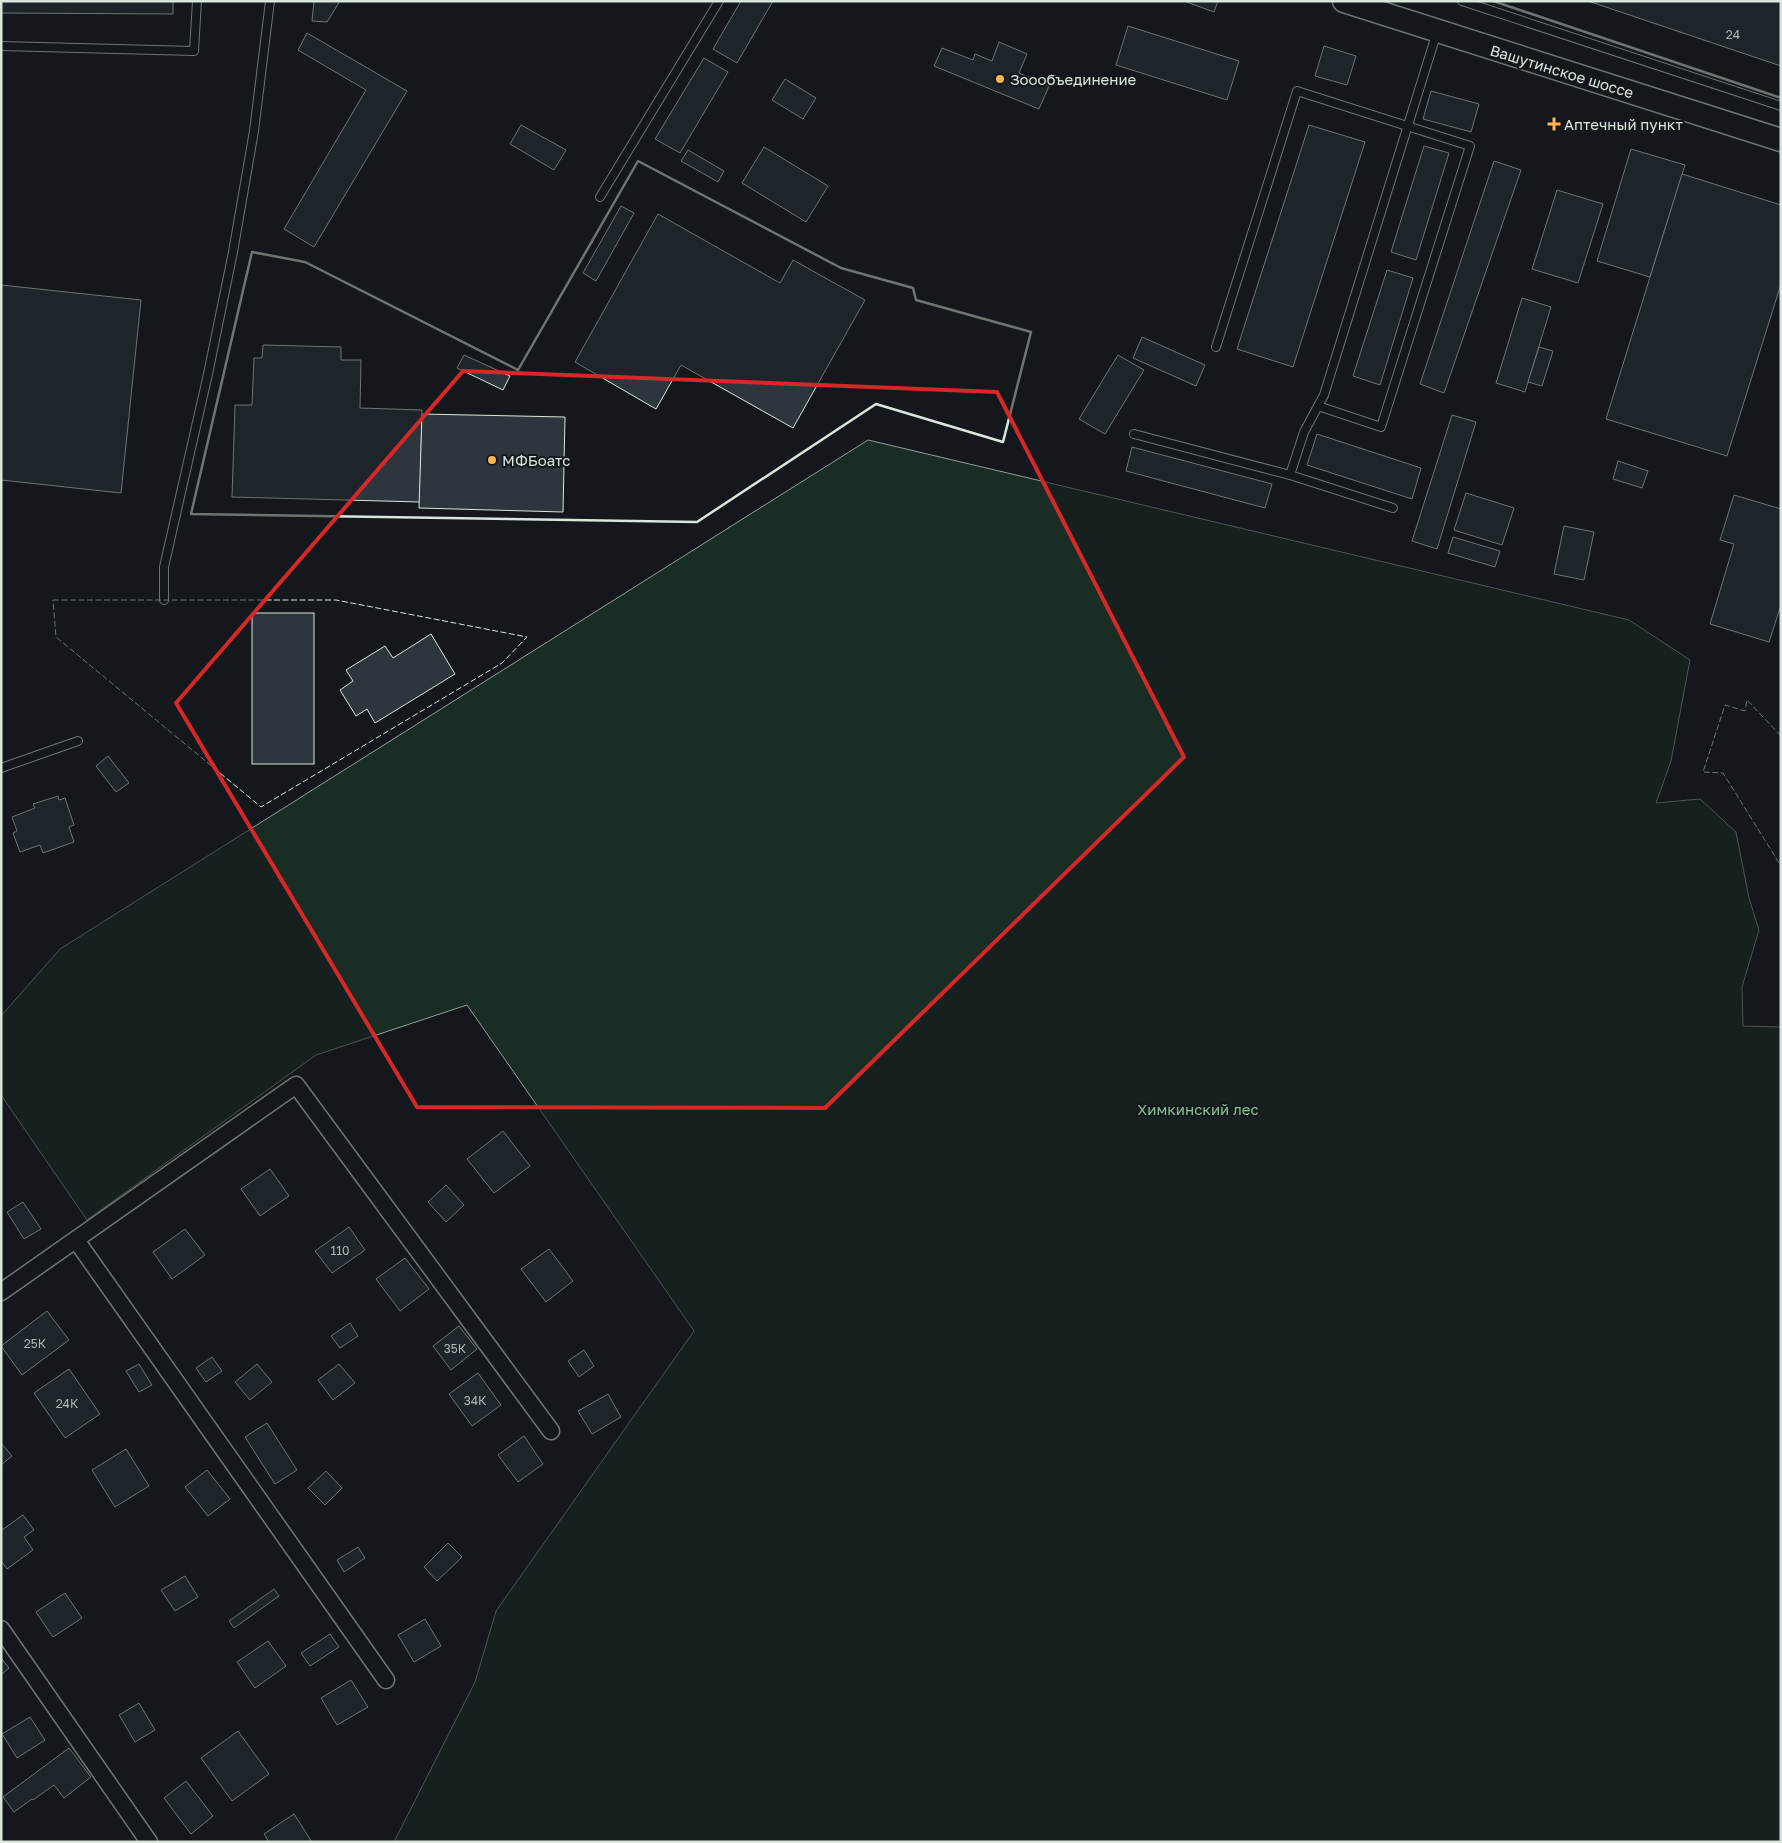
<svg xmlns="http://www.w3.org/2000/svg" width="1782" height="1843" font-family="'Golos Text',sans-serif">
	<style>
		.green { fill: #1a2d24; stroke: #939e99 }
		.building { fill: #2c363c; stroke: #d8e6dc }
		.lines { fill: none; stroke-linecap: round; stroke-linejoin: round }
		.lane-casing { stroke: #d8e6dc; stroke-width: 10 }
		.street-casing { stroke: #d8e6dc; stroke-width: 19 }
		.secondary-casing { stroke: #d8e6dc; stroke-width: 25 }
		.lane { stroke: #14181c; stroke-width: 8 }
		.street { stroke: #14181c; stroke-width: 16 }
		.secondary { stroke: #14181c; stroke-width: 22 }
		.fence { stroke: #d8e6dc; stroke-width: 1; stroke-dasharray: 6 2.5; stroke-linecap: butt }
		.wall { stroke: #d8e6dc; stroke-width: 2.5 }
		.marked { fill: none; stroke: #d62828; stroke-width: 4; stroke-linejoin: round }
		.poi-dot { fill: #ffb74d; stroke: #14181c; stroke-width: 2 }
		.labels { text-anchor: middle; dominant-baseline: central; stroke-width: 4; stroke-linejoin: round; paint-order: stroke }
		.number-label { font-size: 12px; fill: #adbab4 }
		.street-label { font-size: 15px; fill: #d8e6dc; stroke: #14181c }
		.poi-label { font-size: 15px; fill: #d8e6dc; stroke: #14181c; text-anchor: start }
		.park-label { font-size: 15px; fill: #8ac095; stroke: #14181c }
	</style>
	<rect width="100%" height="100%" fill="#14181c"/>
	<path class="green" d="M868 440 1629 620 1690 660 1671 761 1656 803 1700 799 1736 832 1749 898 1759 930 1742 987 1743 1026 1781 1027V1842H394L475 1682 496 1611 694 1331 467 1005 316 1055 87 1220 1 1095V1016L60 949Z"/>
	<g class="building">
		<path d="M1 1H173V14L1 13Z"/>
		<path d="M314 1H340L327 22 312 21Z"/>
		<path d="M741 1H773L737 63 713 49Z"/>
		<path d="M1184 1H1218L1214 12Z"/>
		<path d="M1588 1H1781V66Z"/>
		<path d="M1128 26 1239 61 1227 100 1116 65Z"/>
		<path d="M307 33 407 91 314 247 284 229 366 90 298 50Z"/>
		<path d="M999 42 1027 54 1019 73 1049 86 1039 109 934 66 942 48 973 60 975 54 992 61Z"/>
		<path d="M1324 46 1356 56 1347 85 1315 76Z"/>
		<path d="M704 58 728 72 680 153 655 139Z"/>
		<path d="M785 79 816 98 803 119 772 100Z"/>
		<path d="M1431 91 1479 104 1471 132 1423 119Z"/>
		<path d="M521 125 566 150 554 170 510 144Z"/>
		<path d="M1309 125 1365 142 1293 367 1237 349Z"/>
		<path d="M1424 146 1449 153 1416 260 1391 252Z"/>
		<path d="M764 147 828 186 806 222 742 183Z"/>
		<path d="M1631 149 1685 165 1650 277 1597 261Z"/>
		<path d="M688 150 724 171 718 182 681 161Z"/>
		<path d="M1494 161 1521 170 1444 393 1420 384Z"/>
		<path d="M1682 174 1781 205V284L1727 456 1606 419Z"/>
		<path d="M1557 190 1603 204 1578 283 1532 269Z"/>
		<path d="M621 206 634 213 596 281 583 273Z"/>
		<path d="M658 214 780 283 793 260 865 300 793 428 681 365 656 409 575 362Z"/>
		<path d="M1387 270 1413 278 1380 385 1353 376Z"/>
		<path d="M1 285 141 300 121 493 1 480Z"/>
		<path d="M1522 298 1551 307 1525 392 1496 383Z"/>
		<path d="M1142 337 1205 365 1196 386 1133 358Z"/>
		<path d="M263 345 341 347V360H361L360 408 422 410 420 502 232 497 235 405H252L254 358H262Z"/>
		<path d="M1539 347 1553 351 1542 386 1528 382Z"/>
		<path d="M464 355 510 376 503 390 457 368Z"/>
		<path d="M1118 355 1144 370 1105 434 1079 419Z"/>
		<path d="M422 414 565 417 563 512 419 508Z"/>
		<path d="M1452 415 1476 422 1437 549 1412 541Z"/>
		<path d="M1317 434 1421 468 1412 499 1307 465Z"/>
		<path d="M1132 447 1272 484 1265 508 1126 471Z"/>
		<path d="M1618 461 1648 471 1642 488 1613 479Z"/>
		<path d="M1466 493 1514 508 1502 545 1454 530Z"/>
		<path d="M1734 495 1781 509V605L1769 642 1710 624 1734 544 1720 540Z"/>
		<path d="M1564 526 1594 532 1584 580 1554 574Z"/>
		<path d="M1453 537 1500 551 1495 567 1448 553Z"/>
		<rect x="252" y="613" width="62" height="151"/>
		<path d="M431 634 455 674 375 723 367 709 356 716 340 690 353 681 346 670 385 646 393 658Z"/>
		<path d="M108 756 129 783 116 792 96 766Z"/>
		<path d="M58 796 59 800 65 798 74 825 69 827 74 842 43 853 40 845 20 852 13 833 17 831 12 817 35 808 33 804Z"/>
		<path d="M503 1131 530 1166 494 1193 467 1159Z"/>
		<path d="M270 1169 289 1196 260 1216 241 1189Z"/>
		<path d="M446 1185 464 1205 446 1222 428 1202Z"/>
		<path d="M23 1202 41 1229 24 1239 7 1212Z"/>
		<path d="M349 1227 365 1250 332 1273 315 1251Z"/>
		<path d="M185 1229 205 1255 172 1279 153 1252Z"/>
		<path d="M549 1249 573 1281 546 1302 521 1269Z"/>
		<path d="M405 1258 429 1289 400 1311 376 1279Z"/>
		<path d="M47 1311 69 1340 22 1375 1 1346Z"/>
		<path d="M350 1323 358 1336 340 1348 331 1336Z"/>
		<path d="M459 1326 477 1349 451 1370 433 1346Z"/>
		<path d="M584 1350 594 1366 579 1377 568 1361Z"/>
		<path d="M212 1357 222 1371 206 1382 196 1368Z"/>
		<path d="M139 1364 152 1385 139 1392 126 1371Z"/>
		<path d="M257 1364 272 1382 250 1400 235 1382Z"/>
		<path d="M339 1364 355 1383 333 1400 318 1380Z"/>
		<path d="M69 1369 100 1414 65 1438 34 1393Z"/>
		<path d="M478 1373 501 1405 472 1426 449 1394Z"/>
		<path d="M608 1394 621 1417 592 1434 578 1411Z"/>
		<path d="M267 1423 297 1470 275 1484 245 1437Z"/>
		<path d="M524 1436 543 1464 518 1482 498 1455Z"/>
		<path d="M1 1443 12 1456 1 1465Z"/>
		<path d="M126 1449 149 1486 115 1507 92 1470Z"/>
		<path d="M207 1470 230 1499 208 1516 185 1487Z"/>
		<path d="M326 1471 342 1488 325 1505 308 1488Z"/>
		<path d="M23 1515 34 1530 24 1537 33 1550 7 1569 1 1561V1528L2 1530Z"/>
		<path d="M448 1543 462 1557 437 1581 424 1567Z"/>
		<path d="M358 1547 365 1558 344 1572 337 1560Z"/>
		<path d="M185 1576 198 1597 175 1611 161 1590Z"/>
		<path d="M274 1589 279 1596 234 1628 229 1621Z"/>
		<path d="M65 1593 82 1618 53 1637 36 1612Z"/>
		<path d="M425 1619 441 1646 414 1662 398 1635Z"/>
		<path d="M330 1634 339 1647 310 1666 301 1653Z"/>
		<path d="M268 1641 286 1666 255 1688 237 1662Z"/>
		<path d="M1 1658 9 1668 1 1675Z"/>
		<path d="M351 1680 368 1707 337 1725 321 1698Z"/>
		<path d="M139 1703 155 1730 135 1742 119 1715Z"/>
		<path d="M30 1717 45 1740 17 1758 2 1734Z"/>
		<path d="M238 1731 269 1774 232 1801 201 1758Z"/>
		<path d="M69 1748 91 1777 64 1798 54 1785 33 1800 32 1799 14 1812 3 1797Z"/>
		<path d="M186 1781 213 1816 191 1834 164 1798Z"/>
		<path d="M294 1814 312 1842H269L264 1834Z"/>
	</g>
	<g class="lines">
		<g class="lane-casing">
			<g id="lane">
				<path d="M1462 1 1781 106"/>
				<path d="M1 46 194 51 197 1"/>
				<path d="M600 197 719 1"/>
				<path d="M1216 347 1297 91 1470 146 1381 427 1318 406"/>
				<path d="M1134 434 1290 475"/>
				<path d="M1393 508 1290 475 1304 432 1324 395 1437 32"/>
				<path d="M164 600V567L208 374 233 252 254 131 270 1"/>
				<path d="M1 768 78 741"/>
			</g>
		</g>
		<g class="street-casing">
			<g id="street">
				<path d="M76 1240 386 1680"/>
				<path d="M1 1292 296 1085 551 1431"/>
				<path d="M1 1629 149 1842"/>
			</g>
		</g>
		<g class="secondary-casing">
			<path id="secondary" d="M1344 1 1781 140"/>
		</g>
		<use href="#lane" class="lane"/>
		<use href="#street" class="street"/>
		<use href="#secondary" class="secondary"/>
		<g class="fence">
			<path d="M53 600H336L527 637 502 663 261 807 56 637Z"/>
			<path d="M1781 736 1747 700 1745 711 1725 705 1703 772 1723 773 1781 866"/>
		</g>
		<g class="wall">
			<path d="M1493 1 1781 98"/>
			<path d="M638 161 841 268 913 288 916 300 1031 332 1003 442 876 404 697 522 191 514 252 252 305 262 518 370Z"/>
		</g>
	</g>
	<path d="M0 0H1782V1843H0ZM463 371 997 392 1184 757 825 1108 417 1107 176 703Z" fill="#14181c" fill-opacity=".55" fill-rule="evenodd"/>
	<path class="marked" d="M463 371 997 392 1184 757 825 1108 417 1107 176 703Z"/>
	<g class="poi-dot">
		<circle cx="1000" cy="79" r="5"/>
		<path d="M1551.5 116.5h5v5h5v5h-5v5h-5v-5h-5v-5h5z"/>
		<circle cx="492" cy="460" r="5"/>
	</g>
	<g class="labels">
		<g class="number-label">
			<text x="1733" y="34">24</text>
			<text x="340" y="1250">110</text>
			<text x="35" y="1343">25К</text>
			<text x="455" y="1348">35К</text>
			<text x="475" y="1400">34К</text>
			<text x="67" y="1403">24К</text>
		</g>
		<g class="street-label">
			<text transform="translate(1562 71) rotate(17)">Вашутинское шоссе</text>
		</g>
		<g class="poi-label">
			<text x="1010" y="79">Зоообъединение</text>
			<text x="1564" y="124">Аптечный пункт</text>
			<text x="502" y="460">МФБоатс</text>
		</g>
		<g class="park-label">
			<text x="1198" y="1109">Химкинский лес</text>
		</g>
	</g>
	<rect width="1782" height="1843" fill="none" stroke="#d8e6dc" stroke-width="5"/>
</svg>
